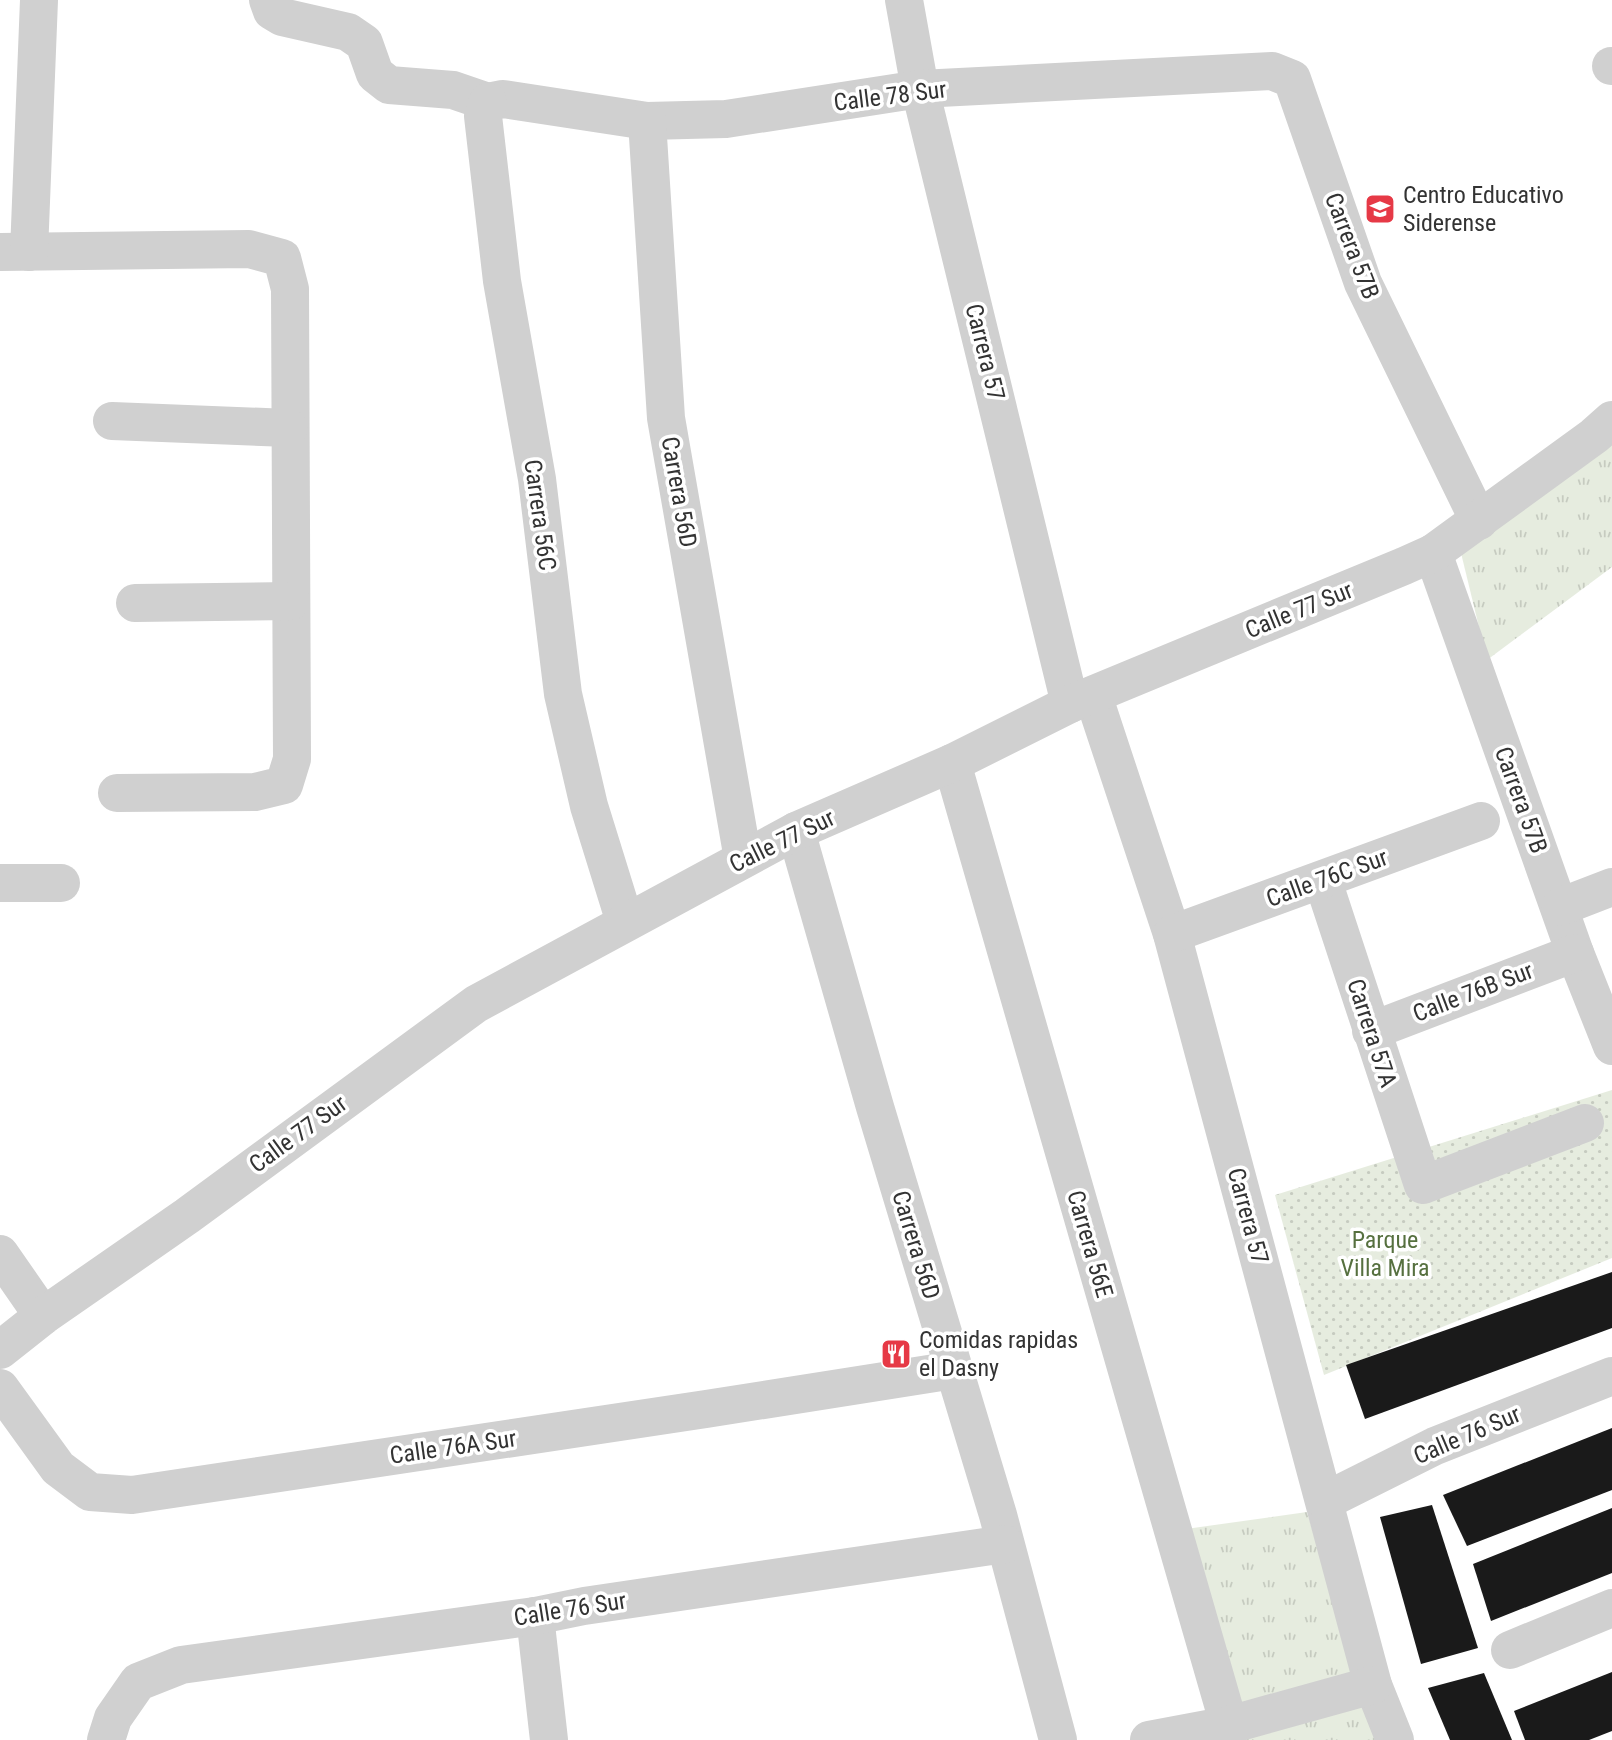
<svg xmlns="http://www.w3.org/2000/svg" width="1612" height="1740" font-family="'Roboto Condensed',sans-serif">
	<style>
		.grass { fill: url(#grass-tufts) }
		.park { fill: url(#park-dots) }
		.building { fill: #1a1a1a }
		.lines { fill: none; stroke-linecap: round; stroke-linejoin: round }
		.minor { stroke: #d0d0d0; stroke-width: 38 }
		.labels { text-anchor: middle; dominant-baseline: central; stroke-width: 7; stroke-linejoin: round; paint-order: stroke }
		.street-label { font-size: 24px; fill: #333; stroke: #fff }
		.poi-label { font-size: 24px; fill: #333; stroke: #fff; text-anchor: start }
		.park-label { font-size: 24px; fill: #56703f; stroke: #fff }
	</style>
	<defs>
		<pattern id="grass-tufts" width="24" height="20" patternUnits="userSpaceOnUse" patternTransform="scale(1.75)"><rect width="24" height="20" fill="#e6ecdf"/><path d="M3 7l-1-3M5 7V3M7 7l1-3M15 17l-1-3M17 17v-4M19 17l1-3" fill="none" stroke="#c6cbc0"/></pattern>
		<pattern id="park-dots" width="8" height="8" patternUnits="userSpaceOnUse" patternTransform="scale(1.75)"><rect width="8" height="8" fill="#e6ecdf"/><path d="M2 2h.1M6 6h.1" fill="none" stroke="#c6cbc0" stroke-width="1.8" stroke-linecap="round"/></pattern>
	</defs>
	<rect width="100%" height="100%" fill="#fff"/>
	<g class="grass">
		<path d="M1612 427V567L1487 660 1461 553Z"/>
		<path d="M1307 1512 1376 1740H1242L1186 1529Z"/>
	</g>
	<path class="park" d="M1612 1090V1258L1324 1375 1275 1195Z"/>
	<g class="building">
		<path d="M1612 1272V1328L1365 1419 1346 1365Z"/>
		<path d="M1612 1428V1490L1467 1546 1443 1495Z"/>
		<path d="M1432 1505 1478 1648 1421 1664 1380 1517Z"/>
		<path d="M1612 1508V1573L1491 1621 1473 1564Z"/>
		<path d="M1612 1672V1731L1589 1740H1525L1514 1711Z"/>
		<path d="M1484 1673 1512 1740H1450L1428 1688Z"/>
	</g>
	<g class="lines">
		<g class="minor">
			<path d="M268 0 272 11 282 17 348 32 364 43 375 74 389 85 453 90 488 102"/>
			<path d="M904 0 920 89 1070 704"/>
			<path d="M1611 66H1612"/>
			<path d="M488 102 503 99 647 121 726 119 920 89 1272 71 1292 79 1363 283 1479 521"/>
			<path d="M488 102 483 116 502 281 537 479 563 694 589 806 625 922"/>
			<path d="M647 121 666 418 743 859"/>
			<path d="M0 252 249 249 282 258 290 289 292 759 284 785 255 792 117 793"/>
			<path d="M29 252 39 0"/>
			<path d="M112 421 289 428"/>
			<path d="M1433 553 1575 953 1612 1046"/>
			<path d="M135 603 291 601"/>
			<path d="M1093 695 1172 934 1373 1685 1395 1740"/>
			<path d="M952 763 1229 1725"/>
			<path d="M796 831 875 1107 998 1515 1058 1740"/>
			<path d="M1323 881 1423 1185 1585 1123"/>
			<path d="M0 883H61"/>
			<path d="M1560 907 1612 887"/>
			<path d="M1172 934 1481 821"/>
			<path d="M1371 1031 1575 953"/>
			<path d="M0 1254 43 1316"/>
			<path d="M0 1350 43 1316 187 1216 476 1004 796 831 952 763 1070 704 1404 566 1433 553 1594 436 1612 420"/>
			<path d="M0 1388 58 1468 90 1492 132 1495 706 1409 954 1370"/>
			<path d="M1325 1501 1435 1446 1612 1376"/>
			<path d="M535 1616 549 1740"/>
			<path d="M1510 1650 1612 1608"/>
			<path d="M106 1740 113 1718 138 1682 181 1665 535 1616 584 1606 1005 1544"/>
			<path d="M1149 1740 1229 1725 1373 1685"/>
		</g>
	</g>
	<defs>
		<g id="school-square" transform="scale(1.575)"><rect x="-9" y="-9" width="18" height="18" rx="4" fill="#e63946" stroke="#fff"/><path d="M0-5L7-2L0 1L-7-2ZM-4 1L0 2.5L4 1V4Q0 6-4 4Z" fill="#fff"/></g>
		<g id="restaurant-square" transform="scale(1.575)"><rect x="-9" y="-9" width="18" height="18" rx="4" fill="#e63946" stroke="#fff"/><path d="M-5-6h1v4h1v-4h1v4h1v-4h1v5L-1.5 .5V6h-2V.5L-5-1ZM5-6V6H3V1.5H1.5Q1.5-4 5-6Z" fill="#fff"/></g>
	</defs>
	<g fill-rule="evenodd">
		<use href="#school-square" x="1380" y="209"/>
		<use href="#restaurant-square" x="896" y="1354"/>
	</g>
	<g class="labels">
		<g class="street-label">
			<text transform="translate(890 96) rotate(-7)">Calle 78 Sur</text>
			<text transform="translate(1352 246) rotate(69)">Carrera 57B</text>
			<text transform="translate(985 352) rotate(76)">Carrera 57</text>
			<text transform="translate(679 492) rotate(80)">Carrera 56D</text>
			<text transform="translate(540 515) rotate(82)">Carrera 56C</text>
			<text transform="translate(1299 610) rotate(-22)">Calle 77 Sur</text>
			<text transform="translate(1521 800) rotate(70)">Carrera 57B</text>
			<text transform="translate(782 841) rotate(-26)">Calle 77 Sur</text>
			<text transform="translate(1327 878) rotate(-20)">Calle 76C Sur</text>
			<text transform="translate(1473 992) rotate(-21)">Calle 76B Sur</text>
			<text transform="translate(1372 1033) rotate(72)">Carrera 57A</text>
			<text transform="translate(298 1134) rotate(-36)">Calle 77 Sur</text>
			<text transform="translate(1248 1216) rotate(75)">Carrera 57</text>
			<text transform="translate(1090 1244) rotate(74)">Carrera 56E</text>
			<text transform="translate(916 1245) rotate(73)">Carrera 56D</text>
			<text transform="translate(1467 1435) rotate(-23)">Calle 76 Sur</text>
			<text transform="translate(453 1447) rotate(-8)">Calle 76A Sur</text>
			<text transform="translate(570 1609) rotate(-9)">Calle 76 Sur</text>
		</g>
		<g class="poi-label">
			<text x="1403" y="195">Centro Educativo<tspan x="1403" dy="28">Siderense</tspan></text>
			<text x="919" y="1340">Comidas rapidas<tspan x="919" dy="28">el Dasny</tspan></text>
		</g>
		<g class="park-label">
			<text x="1385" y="1240">Parque<tspan x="1385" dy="28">Villa Mira</tspan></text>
		</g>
	</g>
</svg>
